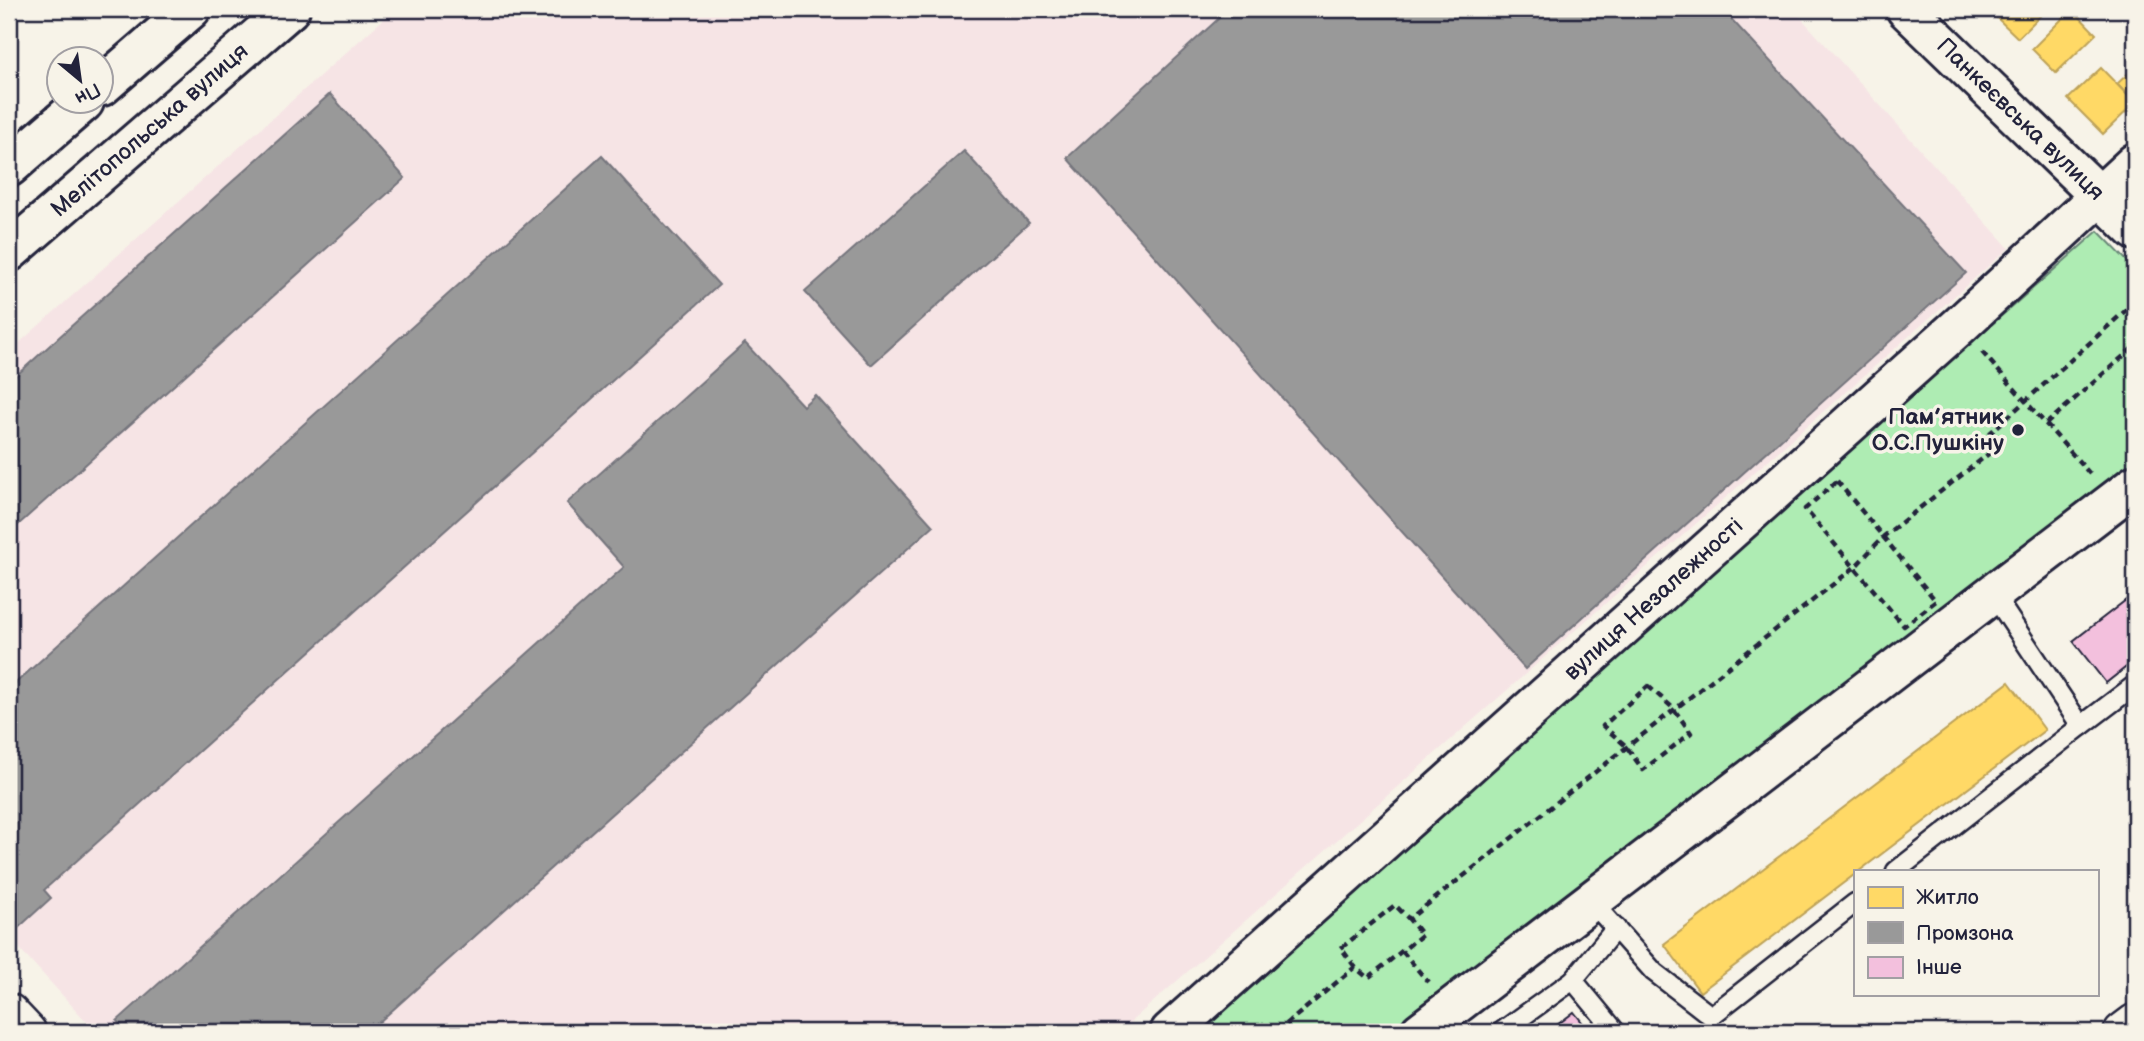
<svg xmlns="http://www.w3.org/2000/svg" width="2144" height="1041" font-family="'Balsamiq Sans',sans-serif">
	<style>
		.built { fill: #f6e4e5 }
		.green { fill: #aeecb3; stroke: #688777; stroke-width: 2 }
		.homes { fill: #ffd966; stroke: #bda259; stroke-width: 2 }
		.industry { fill: #999; stroke: #75757d; stroke-width: 2 }
		.building { fill: #f3c0dd; stroke: #22223b; stroke-width: 2 }
		.lines { fill: none; stroke-linecap: round; stroke-linejoin: round }
		.lane-casing { stroke: #22223b; stroke-width: 23 }
		.street-casing { stroke: #22223b; stroke-width: 42 }
		.secondary-casing { stroke: #22223b; stroke-width: 44 }
		.path { stroke: #22223b; stroke-width: 4.5; stroke-dasharray: 7 5; stroke-linecap: butt }
		.lane { stroke: #f7f3e8; stroke-width: 18 }
		.street { stroke: #f7f3e8; stroke-width: 37 }
		.secondary { stroke: #f7f3e8; stroke-width: 38 }
		.poi-dot { fill: #22223b; stroke: #f7f3e8; stroke-width: 2.5 }
		.labels { text-anchor: middle; dominant-baseline: central; stroke-width: 7; stroke-linejoin: round; paint-order: stroke }
		.street-label { font-size: 23px; fill: #22223b; stroke: #f7f3e8 }
		.poi-label { font-size: 23px; font-weight: bold; fill: #22223b; stroke: #f7f3e8; text-anchor: end }
	</style>
	<rect width="100%" height="100%" fill="#f7f3e8"/>
	<filter id="ink" filterUnits="userSpaceOnUse"><feTurbulence type="fractalNoise" baseFrequency=".0143" numOctaves="2"/><feDisplacementMap in="SourceGraphic" scale="14" xChannelSelector="R" yChannelSelector="G"/><feConvolveMatrix kernelMatrix="1 2 1 2 8 2 1 2 1" color-interpolation-filters="sRGB"/></filter>
	<g filter="url(#ink)">
		<path class="built" d="M395 9H1793L2009 248 1119 1032H96L9 937V352Z"/>
		<path class="green" d="M2098 231 2135 269V464L1915 631 1400 1032H1188Z"/>
		<g class="homes">
			<path d="M2004 9H2047L2018 38 1996 17Z"/>
			<path d="M2072 9 2096 34 2056 73 2032 49Z"/>
			<path d="M2135 67V103L2117 84Z"/>
			<path d="M2101 68 2135 103 2103 134 2068 99Z"/>
			<path d="M2009 682 2045 730 1700 992 1664 944Z"/>
		</g>
		<g class="industry">
			<path d="M1229 9H1722L1966 273 1525 669 1067 158Z"/>
			<path d="M330 94 405 178 9 533V382Z"/>
			<path d="M964 151 1029 223 871 365 805 292Z"/>
			<path d="M602 156 719 285 44 890 51 898 17 929 9 920V689Z"/>
			<path d="M745 343 803 406 815 395 933 526 368 1032H127L117 1021 624 567 567 503Z"/>
		</g>
		<g class="building">
			<path d="M2135 593V660L2106 683 2073 641Z"/>
			<path d="M1574 1012 1590 1032H1548Z"/>
		</g>
		<g class="lines">
			<g class="lane-casing">
				<g id="lane">
					<path d="M2081 726 2135 685"/>
					<path d="M1896 871 2081 726 1993 594"/>
					<path d="M1591 901 1654 972 1711 1016 1855 903"/>
					<path d="M1616 928 1573 980 1616 1032"/>
					<path d="M1501 1032 1573 980"/>
				</g>
			</g>
			<g class="street-casing">
				<g id="street">
					<path d="M9 1013 27 1032"/>
					<path d="M2123 1032 2135 1023"/>
				</g>
			</g>
			<g class="secondary-casing">
				<g id="secondary">
					<path id="s1" d="M1906 9 2135 230"/>
					<path d="M102 86 191 9"/>
					<path d="M9 167 84 102"/>
					<path id="s2" d="M9 252 290 9"/>
					<path id="s3" d="M1170 1032 1959 326 2135 163"/>
					<path d="M1420 1032 2135 485"/>
				</g>
			</g>
			<g class="path">
				<path d="M1982 352 2090 474"/>
				<path d="M2046 424 2135 346"/>
				<path d="M1837 481 1936 601 1904 626 1805 509Z"/>
				<path d="M1648 686 1673 708 1691 733 1643 770 1626 746 1603 726Z"/>
				<path d="M1402 951 1428 982"/>
				<path d="M1355 967 1341 948 1395 905 1409 919"/>
				<path d="M1277 1032 1355 967 1368 978 1422 935 1409 919 1855 567 1884 536 1991 452 1990 433 2135 302"/>
			</g>
			<use href="#lane" class="lane"/>
			<use href="#street" class="street"/>
			<use href="#secondary" class="secondary"/>
		</g>
	</g>
	<circle class="poi-dot" cx="2018" cy="430" r="7"/>
	<g class="labels">
		<g class="street-label">
			<text stroke="none"><textPath href="#s1" startOffset="159">Панкеєвська вулиця</textPath></text>
			<text stroke="none"><textPath href="#s2" startOffset="186">Мелітопольська вулиця</textPath></text>
			<text stroke="none"><textPath href="#s3" startOffset="649">вулиця Незалежності</textPath></text>
		</g>
		<g class="poi-label">
			<text x="2004" y="417">Пам’ятник<tspan x="2004" dy="26">О.С.Пушкіну</tspan></text>
		</g>
	</g>
	<rect width="2144" height="1041" fill="none" stroke="#f7f3e8" stroke-width="35"/>
	<rect x="18" y="18" width="2109" height="1006" fill="none" stroke="#22223b" stroke-width="2.5" filter="url(#ink)"/>
	<rect x="1854" y="870" width="245" height="126" fill="#f7f3e8" stroke="#a29fa3" stroke-width="2"/>
	<rect x="1868" y="887" width="35" height="21" fill="#ffd966" stroke="#a29fa3" stroke-width="2"/>
	<text x="1916" y="904" font-size="21" fill="#22223b">Житло</text>
	<rect x="1868" y="922" width="35" height="21" fill="#999999" stroke="#a29fa3" stroke-width="2"/>
	<text x="1916" y="940" font-size="21" fill="#22223b">Промзона</text>
	<rect x="1868" y="957" width="35" height="21" fill="#f3c0dd" stroke="#a29fa3" stroke-width="2"/>
	<text x="1916" y="974" font-size="21" fill="#22223b">Інше</text>
	<g transform="translate(80 80) rotate(151)"><circle r="33" fill="#f7f3e8" stroke="#a29fa3" stroke-width="2"/>
	<path d="M0-5L12 26L0 18L-12 26Z" fill="#22223b"/>
	<text y="-10" font-size="19" font-weight="bold" text-anchor="middle" fill="#22223b">Пн</text>
	</g>
</svg>
